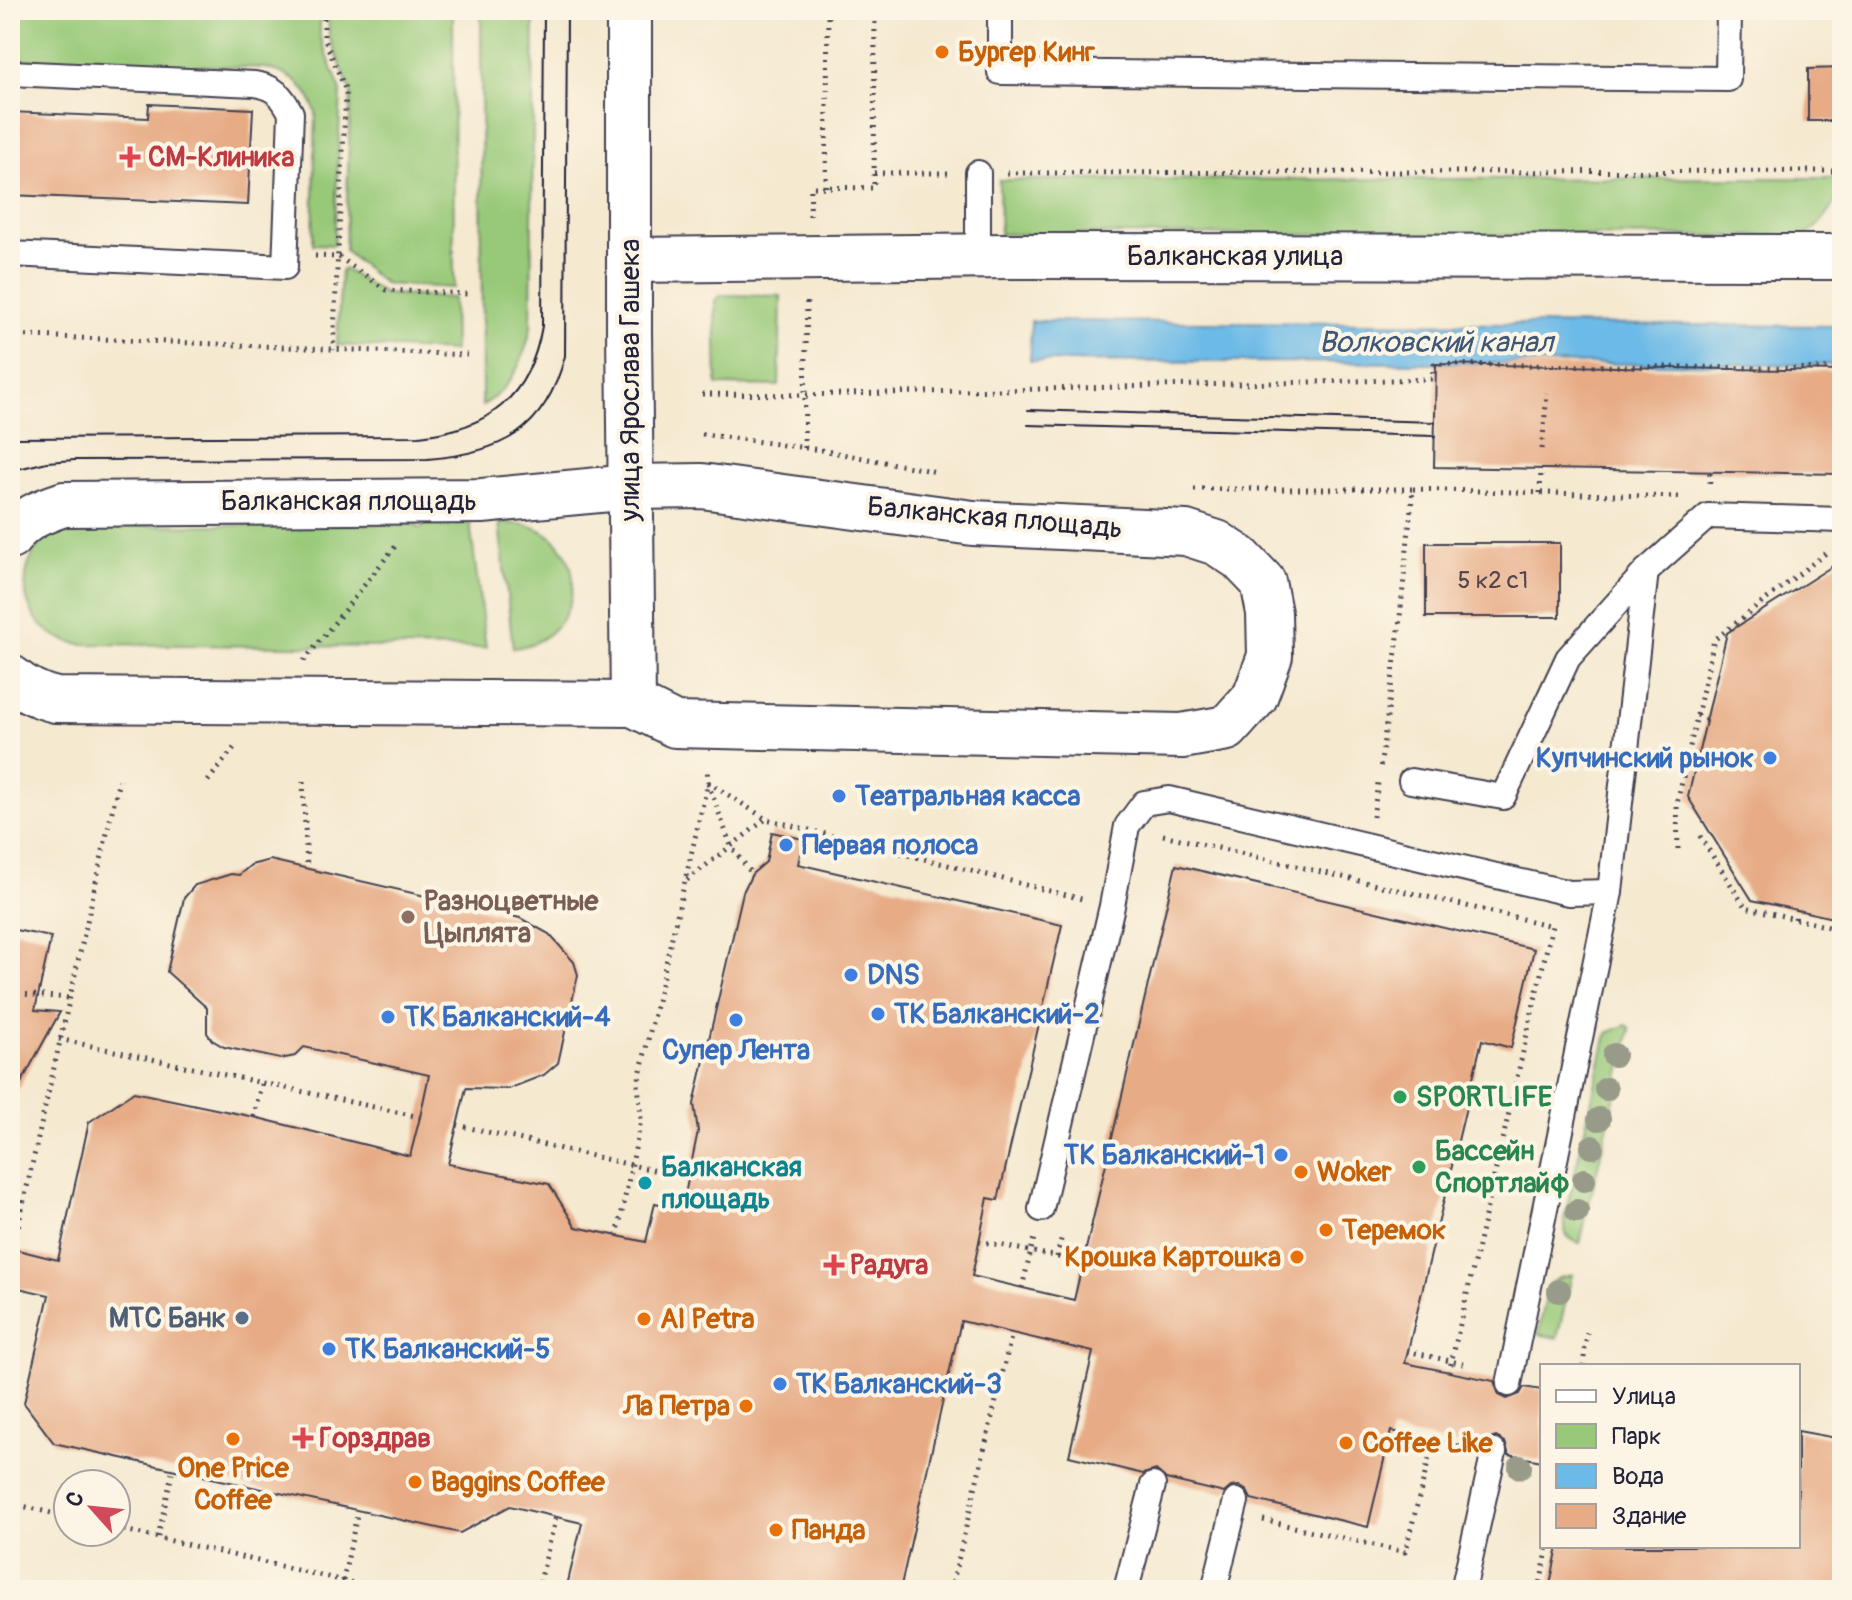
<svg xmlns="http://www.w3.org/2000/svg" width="1852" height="1600" font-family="Pangolin,sans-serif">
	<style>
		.green { fill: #98c978; stroke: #5d765a; stroke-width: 2 }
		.water { fill: #6cbae7; stroke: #476e91; stroke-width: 2 }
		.building { fill: #e7ac86 }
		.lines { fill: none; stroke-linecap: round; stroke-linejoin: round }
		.lane-casing { stroke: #424051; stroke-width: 28 }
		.street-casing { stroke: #424051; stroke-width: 48 }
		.path { stroke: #424051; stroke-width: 5; stroke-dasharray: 2 6; stroke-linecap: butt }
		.lane { stroke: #fff; stroke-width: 24 }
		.street { stroke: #fff; stroke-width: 44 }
		.tram { stroke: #22223b; stroke-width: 2 }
		.tree { fill: #989b8a }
		.food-dot { fill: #e8710a; stroke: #fcf5e5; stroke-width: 3 }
		.health-dot { fill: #e0444e; stroke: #fcf5e5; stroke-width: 3 }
		.shop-dot { fill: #3f7fe0; stroke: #fcf5e5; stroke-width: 3 }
		.education-dot { fill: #8d6e63; stroke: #fcf5e5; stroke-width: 3 }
		.leisure-dot { fill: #2e9e5b; stroke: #fcf5e5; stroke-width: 3 }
		.culture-dot { fill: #0f9aa8; stroke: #fcf5e5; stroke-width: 3 }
		.service-dot { fill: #5c6f8a; stroke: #fcf5e5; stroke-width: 3 }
		.labels { text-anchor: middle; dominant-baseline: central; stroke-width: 8; stroke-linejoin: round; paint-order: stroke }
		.number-label { font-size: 24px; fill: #53444e }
		.food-label { font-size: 28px; font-weight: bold; fill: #c56008; stroke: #fcf5e5; text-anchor: start }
		.health-label { font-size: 28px; font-weight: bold; fill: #be3a42; stroke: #fcf5e5; text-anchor: start }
		.street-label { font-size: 28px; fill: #22223b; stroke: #fcf5e5 }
		.shop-label { font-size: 28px; font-weight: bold; fill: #366cbe; stroke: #fcf5e5; text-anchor: start }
		.education-label { font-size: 28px; font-weight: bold; fill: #785e54; stroke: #fcf5e5; text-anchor: start }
		.leisure-label { font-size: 28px; font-weight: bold; fill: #27864d; stroke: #fcf5e5; text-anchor: start }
		.culture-label { font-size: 28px; font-weight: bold; fill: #0d838f; stroke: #fcf5e5; text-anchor: start }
		.service-label { font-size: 28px; font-weight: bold; fill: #4e5e75; stroke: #fcf5e5; text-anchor: end }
		.water-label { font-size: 30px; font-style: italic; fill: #3c5777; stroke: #fcf5e5 }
	</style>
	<rect width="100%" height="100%" fill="#fcf5e5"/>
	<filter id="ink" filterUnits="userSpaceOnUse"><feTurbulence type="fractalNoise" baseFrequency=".0125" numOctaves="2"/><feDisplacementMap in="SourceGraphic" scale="16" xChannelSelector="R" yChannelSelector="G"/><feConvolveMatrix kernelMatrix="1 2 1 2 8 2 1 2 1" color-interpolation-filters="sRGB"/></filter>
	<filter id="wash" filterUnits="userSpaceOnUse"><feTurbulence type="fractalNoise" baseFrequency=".006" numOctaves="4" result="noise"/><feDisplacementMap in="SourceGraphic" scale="32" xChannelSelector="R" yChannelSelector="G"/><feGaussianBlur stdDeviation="1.8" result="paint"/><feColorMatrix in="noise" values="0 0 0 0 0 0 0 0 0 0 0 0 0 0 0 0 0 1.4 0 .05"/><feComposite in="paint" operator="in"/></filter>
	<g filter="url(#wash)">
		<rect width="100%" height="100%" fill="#f5e9d0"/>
		<g class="green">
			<path d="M10 10H320V37L341 91 334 245 313 244 316 112C307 86 292 74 265 68L12 59 14 24H10Z"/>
			<path d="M328 10H453L454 288 385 284 345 251 351 92 329 36Z"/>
			<path d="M481 10H534L531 327C524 361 512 387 482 406Z"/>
			<path d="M1824 178H1842C1842 198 1822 224 1806 236L1000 234 999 180Z"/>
			<path d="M344 269 385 294 453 298 454 351 337 345 341 271Z"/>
			<path d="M722 295 781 296 779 386 717 385 715 300Z"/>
			<path d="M423 523H470L486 648 81 644C5 633 12 537 72 526L417 524 418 528H423Z"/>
			<path d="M499 523C511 523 524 523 536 528 597 555 578 642 513 648Z"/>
			<path d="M1626 1025 1630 1027V1031L1580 1243C1566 1239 1563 1232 1564 1219L1606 1038 1609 1032Z"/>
			<path d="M1572 1275 1557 1338 1538 1334 1549 1284 1559 1278Z"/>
		</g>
		<path class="water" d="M1031 321 1842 326V365L1030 361Z"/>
		<g id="blocks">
			<g class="building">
				<path d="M1842 68V121H1808V69Z"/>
				<path d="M149 104 253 109 248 205 10 195V112L148 118Z"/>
				<path d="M1436 364 1842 371V474L1434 467Z"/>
				<rect x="1426" y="543" width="134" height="74"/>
				<path d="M1842 560V920L1752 900 1688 797 1727 633Z"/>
				<path d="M772 832 803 839 798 864 1062 925 998 1200 988 1198 972 1276 1074 1300 1176 865 1534 949 1511 1048 1482 1040 1405 1363 1494 1381 1499 1395 1507 1399 1520 1394 1524 1387 1542 1390V1461L1509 1455 1505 1442 1496 1437 1484 1441 1479 1449 1391 1431 1368 1527 1251 1499 1247 1491 1239 1486 1231 1487 1224 1493 1166 1479 1156 1470 1143 1474 1069 1456 1093 1352 961 1321 900 1590H566L582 1523 510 1506 460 1533 54 1443 24 1403 49 1295 10 1286V1248L58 1260 89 1122 134 1092 254 1117 410 1156 420 1117 429 1075 304 1047 295 1056 280 1059 224 1047 212 1040 207 1033V1008L167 972 184 898 195 885 231 874 239 875 251 865 270 860 520 918 549 934 574 962 578 975 558 1063 544 1075 508 1089 466 1088 448 1164 549 1184 576 1227 646 1242 655 1203 682 1209 698 1131 694 1104 743 892 752 874 766 862Z"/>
				<path d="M10 929 51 937 35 1010 60 1012 10 1103Z"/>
				<path d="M1798 1431 1842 1439V1590H1549L1558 1546H1798Z"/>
			</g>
		</g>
	</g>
	<g filter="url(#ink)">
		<use href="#blocks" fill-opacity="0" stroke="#424051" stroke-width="2"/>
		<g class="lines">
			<g class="lane-casing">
				<g id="lane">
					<path d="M1000 10V72L1728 79 1729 10"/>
					<path d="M10 73 255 84C275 87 282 96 291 113L285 267 10 254"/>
					<path d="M978 173V258"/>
					<path d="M1411 781 1503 797 1568 658 1646 571 1708 516 1842 520"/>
					<path d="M1041 1209 1112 906 1127 826 1144 803 1169 799 1569 893 1610 892"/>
					<path d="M1509 1384 1610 892 1646 571"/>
					<path d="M1126 1590 1153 1485"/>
					<path d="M1214 1590 1236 1501"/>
					<path d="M1463 1590 1494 1452"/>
				</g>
			</g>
			<g class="street-casing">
				<g id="street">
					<path d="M629 10V330L633 704"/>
					<path d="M629 260 1009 256 1842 257"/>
					<path d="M10 537C23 518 43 511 64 504L482 501 631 487 702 486 973 523 1186 533 1217 543 1240 558 1263 582 1269 613 1270 656 1255 697 1227 728 1182 736 675 725 633 704 56 700C38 696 24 689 10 677"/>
				</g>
			</g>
			<g class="path">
				<path d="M324 10V38L346 91 333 350"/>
				<path d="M874 173H949"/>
				<path d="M1007 173 1842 171"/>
				<path d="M826 187 828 10"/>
				<path d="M810 216 811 187 874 188 875 10"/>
				<path d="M315 256 339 257 386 290 467 294"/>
				<path d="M10 335 467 355"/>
				<path d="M702 394 805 395 1432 379 1434 364 1842 369"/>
				<path d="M702 434 821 450 937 472"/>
				<path d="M804 448 807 299"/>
				<path d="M1542 449 1547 393"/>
				<path d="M1710 483V472"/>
				<path d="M1194 489H1413L1398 637 1380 769"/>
				<path d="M1413 489 1680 497"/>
				<path d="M1540 493 1541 469"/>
				<path d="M304 661 397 544"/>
				<path d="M1697 715 1707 719"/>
				<path d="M208 781 237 744"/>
				<path d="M303 781 307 869"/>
				<path d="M708 782 766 819 1082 899"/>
				<path d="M708 783 731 846 752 874"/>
				<path d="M1373 817 1378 783"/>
				<path d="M1163 835 1552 926 1449 1372"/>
				<path d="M1700 836 1745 907 1842 930"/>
				<path d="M1678 849 1677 804 1714 640 1826 553"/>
				<path d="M687 880 766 819"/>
				<path d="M1795 919 1797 910"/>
				<path d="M10 993 68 998"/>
				<path d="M59 1039 420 1117"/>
				<path d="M254 1117 261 1084"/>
				<path d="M457 1125 688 1178"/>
				<path d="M617 1236 641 1120 638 1083 708 782 707 767"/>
				<path d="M979 1241 1083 1262"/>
				<path d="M13 1249 119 780"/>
				<path d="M1057 1257 1062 1235"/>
				<path d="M1022 1288 1034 1238"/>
				<path d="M1407 1351 1463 1364"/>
				<path d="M1583 1366 1587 1333"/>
				<path d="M10 1503 68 1517"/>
				<path d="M1263 1520 1405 1552 1434 1439"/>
				<path d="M116 1528 383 1590"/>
				<path d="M158 1537 173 1469"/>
				<path d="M343 1581 358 1510"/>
				<path d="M538 1590 556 1516"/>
				<path d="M951 1590 1012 1333"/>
				<path d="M1539 1590 1548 1546"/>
			</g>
			<use href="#lane" class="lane"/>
			<use href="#street" class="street"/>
			<g class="tram">
				<path d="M1028 410 1435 422"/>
				<path d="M1028 425 1435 436"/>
				<path d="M10 438 419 436C489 429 530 397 542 326L544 10"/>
				<path d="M10 471 47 462 75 460 427 459C501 453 545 432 565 356L567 10"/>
			</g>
		</g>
		<g class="tree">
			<circle cx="1614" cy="1055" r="12"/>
			<circle cx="1606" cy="1089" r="12"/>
			<circle cx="1599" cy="1119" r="12"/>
			<circle cx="1592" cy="1147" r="12"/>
			<circle cx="1584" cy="1180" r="12"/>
			<circle cx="1577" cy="1211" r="12"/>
			<circle cx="1559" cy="1291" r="12"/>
			<circle cx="1520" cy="1467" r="12"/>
		</g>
	</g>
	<g class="food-dot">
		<circle cx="942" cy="52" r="8"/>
		<circle cx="1301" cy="1172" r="8"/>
		<circle cx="1326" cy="1230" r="8"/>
		<circle cx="1297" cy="1257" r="8"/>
		<circle cx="644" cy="1319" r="8"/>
		<circle cx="746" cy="1406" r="8"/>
		<circle cx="233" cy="1439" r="8"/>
		<circle cx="1346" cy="1443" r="8"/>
		<circle cx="415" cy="1482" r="8"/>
		<circle cx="776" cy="1530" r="8"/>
	</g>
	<g class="health-dot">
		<path d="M126 145h8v8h8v8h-8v8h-8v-8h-8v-8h8z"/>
		<path d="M830 1253h8v8h8v8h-8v8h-8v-8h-8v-8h8z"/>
		<path d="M299 1426h8v8h8v8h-8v8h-8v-8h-8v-8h8z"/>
	</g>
	<g class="shop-dot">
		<circle cx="1770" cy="758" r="8"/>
		<circle cx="839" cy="796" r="8"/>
		<circle cx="786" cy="845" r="8"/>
		<circle cx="851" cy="975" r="8"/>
		<circle cx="878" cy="1014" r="8"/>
		<circle cx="388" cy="1017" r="8"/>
		<circle cx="736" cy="1020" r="8"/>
		<circle cx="1281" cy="1155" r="8"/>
		<circle cx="329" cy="1349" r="8"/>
		<circle cx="780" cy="1384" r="8"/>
	</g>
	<circle class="education-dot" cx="408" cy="917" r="8"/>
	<g class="leisure-dot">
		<circle cx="1400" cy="1097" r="8"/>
		<circle cx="1419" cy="1167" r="8"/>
	</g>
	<circle class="culture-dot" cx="645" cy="1183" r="8"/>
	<circle class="service-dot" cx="242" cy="1318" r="8"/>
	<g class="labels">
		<g class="number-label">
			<text x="1493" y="580">5 к2 с1</text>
		</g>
		<g class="food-label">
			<text x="958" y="52">Бургер Кинг</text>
			<text x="1317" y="1172">Woker</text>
			<text x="1342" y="1230">Теремок</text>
			<text x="1281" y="1257" text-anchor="end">Крошка Картошка</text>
			<text x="660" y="1319">Al Petra</text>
			<text x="730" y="1406" text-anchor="end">Ла Петра</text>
			<text x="1362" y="1443">Coffee Like</text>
			<text x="233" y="1468" text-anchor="middle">One Price<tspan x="233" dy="32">Coffee</tspan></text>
			<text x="431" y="1482">Baggins Coffee</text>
			<text x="792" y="1530">Панда</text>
		</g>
		<g class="health-label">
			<text x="148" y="157">СМ-Клиника</text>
			<text x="850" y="1265">Радуга</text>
			<text x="319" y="1438">Горздрав</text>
		</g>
		<g class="street-label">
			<text x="1235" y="256">Балканская улица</text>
			<text transform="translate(630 380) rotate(-90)">улица Ярослава Гашека</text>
			<text x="349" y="501">Балканская площадь</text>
			<text transform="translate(995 518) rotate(5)">Балканская площадь</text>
		</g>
		<g class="shop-label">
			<text x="1754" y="758" text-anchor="end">Купчинский рынок</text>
			<text x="855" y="796">Театральная касса</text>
			<text x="802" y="845">Первая полоса</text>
			<text x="867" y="975">DNS</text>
			<text x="894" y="1014">ТК Балканский-2</text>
			<text x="404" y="1017">ТК Балканский-4</text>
			<text x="736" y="1050" text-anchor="middle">Супер Лента</text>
			<text x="1265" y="1155" text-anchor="end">ТК Балканский-1</text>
			<text x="345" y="1349">ТК Балканский-5</text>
			<text x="796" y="1384">ТК Балканский-3</text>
		</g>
		<g class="education-label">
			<text x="424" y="901">Разноцветные<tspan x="424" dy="32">Цыплята</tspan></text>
		</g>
		<g class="leisure-label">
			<text x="1416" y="1097">SPORTLIFE</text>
			<text x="1435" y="1151">Бассейн<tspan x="1435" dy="32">Спортлайф</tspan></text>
		</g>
		<g class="culture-label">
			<text x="661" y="1167">Балканская<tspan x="661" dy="32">площадь</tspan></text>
		</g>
		<g class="service-label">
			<text x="226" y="1318">МТС Банк</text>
		</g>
		<g class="water-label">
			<text x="1436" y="342">Волковский канал</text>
		</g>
	</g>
	<rect width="1852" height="1600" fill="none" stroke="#fcf5e5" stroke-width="40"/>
	<rect x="1540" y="1364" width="260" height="184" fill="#fcf5e5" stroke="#a5a1a1" stroke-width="2"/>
	<rect x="1556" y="1390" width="40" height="12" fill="#ffffff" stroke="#a5a1a1" stroke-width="2"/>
	<text x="1612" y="1404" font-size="24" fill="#22223b">Улица</text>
	<rect x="1556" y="1424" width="40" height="24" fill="#98c978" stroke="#a5a1a1" stroke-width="2"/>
	<text x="1612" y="1444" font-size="24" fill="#22223b">Парк</text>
	<rect x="1556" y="1464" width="40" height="24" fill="#6cbae7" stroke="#a5a1a1" stroke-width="2"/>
	<text x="1612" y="1484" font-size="24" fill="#22223b">Вода</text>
	<rect x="1556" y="1504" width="40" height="24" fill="#e7ac86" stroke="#a5a1a1" stroke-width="2"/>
	<text x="1612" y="1524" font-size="24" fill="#22223b">Здание</text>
	<g transform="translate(92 1508) rotate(297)"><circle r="38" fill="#fcf5e5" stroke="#a5a1a1" stroke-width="2"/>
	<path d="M0-6L14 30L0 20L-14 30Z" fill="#d1495b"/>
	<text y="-12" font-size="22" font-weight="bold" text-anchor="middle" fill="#22223b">С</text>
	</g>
</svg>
